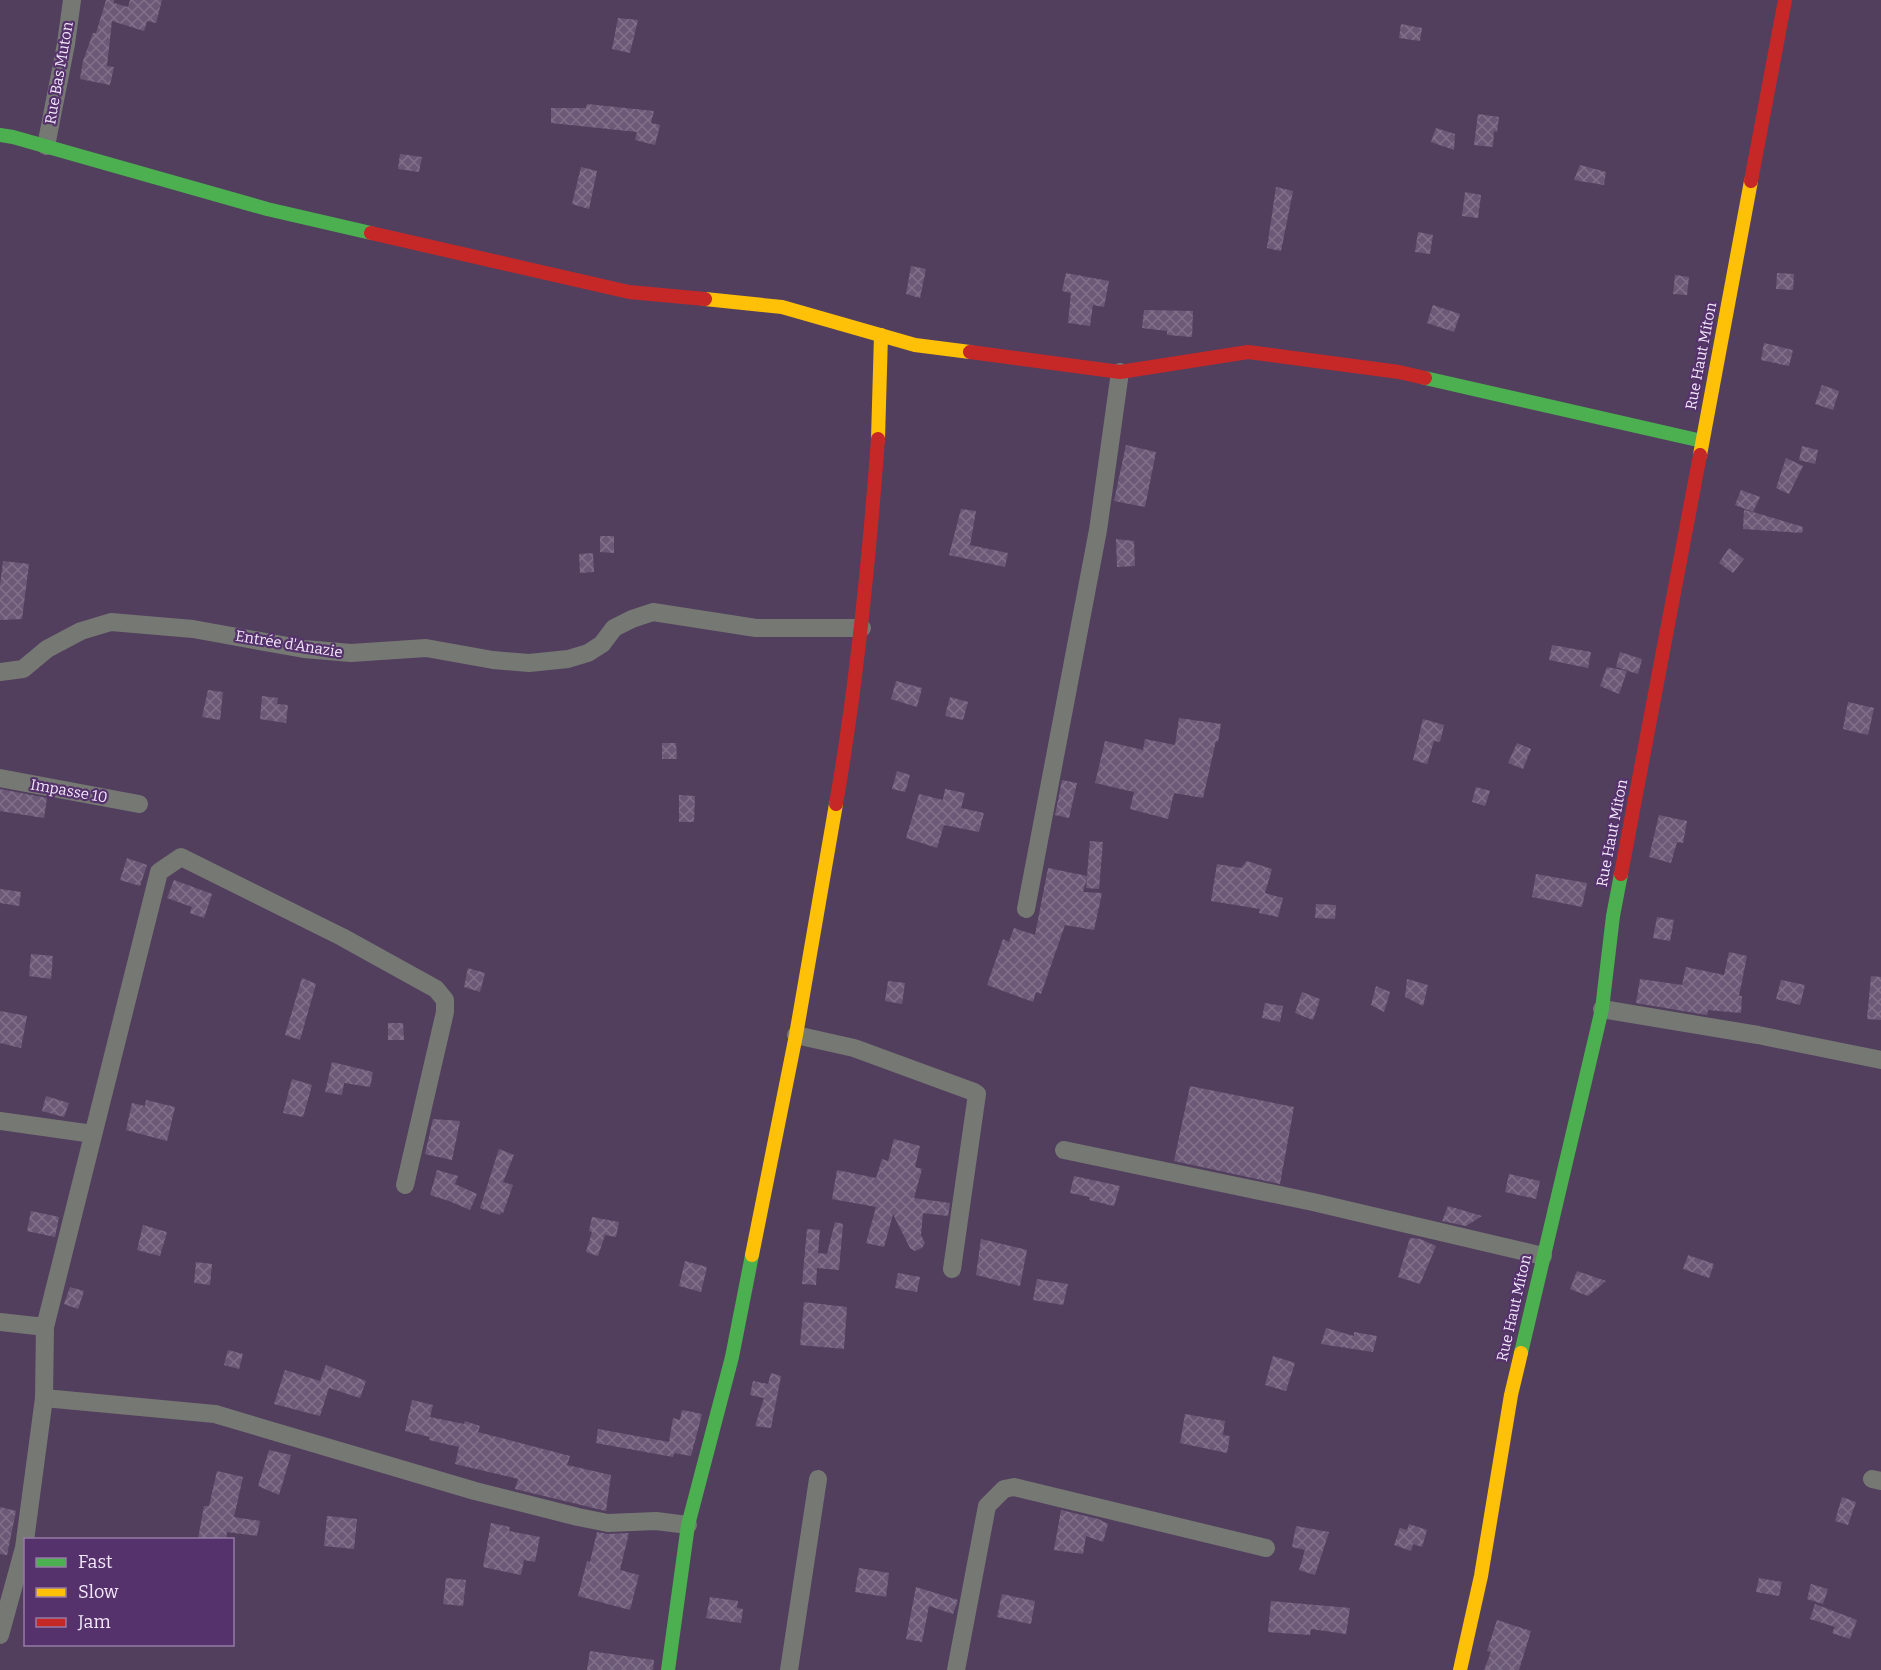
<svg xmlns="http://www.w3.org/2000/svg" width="1881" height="1670" font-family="Bitter,serif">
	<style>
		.building { fill: url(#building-cross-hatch) }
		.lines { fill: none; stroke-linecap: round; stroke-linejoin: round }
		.street { stroke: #767873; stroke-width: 18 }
		.fast { stroke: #4caf50; stroke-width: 14 }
		.slow { stroke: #ffc107; stroke-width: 14 }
		.jam { stroke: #c62828; stroke-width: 14 }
		.labels { text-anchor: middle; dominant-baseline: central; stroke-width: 4.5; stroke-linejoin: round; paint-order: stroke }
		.street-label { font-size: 15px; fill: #f4e8fd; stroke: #55326b }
	</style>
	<defs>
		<pattern id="building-cross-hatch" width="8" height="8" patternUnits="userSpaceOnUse" patternTransform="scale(1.5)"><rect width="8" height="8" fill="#6b5977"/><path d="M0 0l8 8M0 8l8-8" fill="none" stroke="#81718b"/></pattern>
	</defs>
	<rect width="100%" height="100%" fill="#523f5e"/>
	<g class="building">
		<path d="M106 0H114V3L128 7 130 0H162L156 23 147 21 144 31 112 21 107 66 114 67 110 85 80 79 83 61 93 33H96Z"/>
		<path d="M618 18 638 20 630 53 612 49Z"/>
		<path d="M1401 24 1422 28 1420 41 1399 38Z"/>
		<path d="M587 104 654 111 651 123 660 125 655 145 635 140 637 132 551 123V108H586Z"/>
		<path d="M1478 114 1499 117 1497 132 1494 131 1493 147 1474 145Z"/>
		<path d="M1436 128 1455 134 1454 150 1431 142Z"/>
		<path d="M400 154 422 157 419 172 398 169Z"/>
		<path d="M1580 165 1606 172 1604 185 1574 180Z"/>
		<path d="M581 167 597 171 589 209 572 204Z"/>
		<path d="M1276 187 1293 191 1281 251 1267 248Z"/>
		<path d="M1465 192 1481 195 1478 218 1462 216Z"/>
		<path d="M1418 232 1433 235 1430 254 1415 252Z"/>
		<path d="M911 266 926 269 920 298 906 294Z"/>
		<path d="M1066 273 1109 281 1104 307 1093 305 1090 326 1068 323 1071 293 1062 291Z"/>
		<path d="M1777 273 1794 274 1793 290 1776 289Z"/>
		<path d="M1675 275 1689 277 1687 295 1673 294Z"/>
		<path d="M1433 305 1460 314 1454 332 1427 323Z"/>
		<path d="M1144 310 1193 311 1192 337 1167 335V331L1142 328Z"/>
		<path d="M1764 343 1793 350 1789 366 1761 360Z"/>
		<path d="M1822 385 1839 391 1833 410 1815 404Z"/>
		<path d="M1126 445 1156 452 1145 507 1114 501Z"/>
		<path d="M1802 446 1818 450 1815 464 1799 460Z"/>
		<path d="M1786 458 1803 466 1789 494 1776 488Z"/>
		<path d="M1741 490 1760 497 1753 512 1803 527 1802 533 1743 529 1744 510 1753 512 1735 505Z"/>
		<path d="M961 509 976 511 970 545 1008 553 1005 567 949 555Z"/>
		<path d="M600 536H614V553L600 552Z"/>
		<path d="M1116 539 1134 541 1135 566 1117 567Z"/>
		<path d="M1729 548 1744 559 1733 573 1719 563Z"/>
		<path d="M593 553 594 572 580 573 579 554Z"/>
		<path d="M3 561 29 564 22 619 0 620V585Z"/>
		<path d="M1552 645 1591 652 1588 668 1549 660Z"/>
		<path d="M1620 652 1642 659 1638 674 1616 667Z"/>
		<path d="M1607 667 1627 671 1619 694 1600 686Z"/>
		<path d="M896 681 922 688 917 707 891 699Z"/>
		<path d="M208 690 223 692 220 720 202 717Z"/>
		<path d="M262 696 278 698 277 704 288 705 286 723 260 719Z"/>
		<path d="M950 697 968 702 963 720 945 716Z"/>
		<path d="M1848 702 1874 708 1868 735 1843 729Z"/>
		<path d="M1179 718 1221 724 1218 742 1216 741 1203 798 1174 793 1168 819 1130 809 1134 792 1095 783 1105 741 1143 750 1145 739 1175 745Z"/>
		<path d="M1423 719 1444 725 1440 742 1434 741 1427 764 1413 760Z"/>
		<path d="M662 743H676L677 759H662Z"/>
		<path d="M1517 743 1531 749 1523 769 1508 763Z"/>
		<path d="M897 771 910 775 905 792 892 789Z"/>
		<path d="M1062 780 1077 783 1069 818 1055 815Z"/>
		<path d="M1476 787 1490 791 1485 806 1472 802Z"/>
		<path d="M0 789 47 798 44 818 0 811Z"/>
		<path d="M945 789 965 793 961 808 984 813 979 832 944 825 937 848 906 838 919 794 943 800Z"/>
		<path d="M679 795 695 796 694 822H679Z"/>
		<path d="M1659 815 1687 821 1683 843 1677 842 1671 863 1649 857Z"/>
		<path d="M1090 841 1103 842 1099 889 1086 888 1087 878 1083 892 1102 893 1094 930 1065 925 1041 994 1036 992 1033 1002 987 985 1003 939 1009 942 1014 928 1035 935 1048 868 1087 876Z"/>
		<path d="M127 858 147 865 140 886 120 880Z"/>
		<path d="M1247 861 1272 869 1265 893 1283 898 1278 917 1259 913 1260 909 1211 901 1217 864 1241 868Z"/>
		<path d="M1536 874 1587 883 1582 907 1532 897Z"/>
		<path d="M174 880 212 894 204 918 190 913 192 907 167 898Z"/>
		<path d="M0 889 21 892 19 906 0 903Z"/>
		<path d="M1316 904 1336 905 1335 919 1315 918Z"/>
		<path d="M1657 917 1674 920 1670 941 1653 938Z"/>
		<path d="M1729 952 1747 956 1739 996H1742L1741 1013 1708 1010 1707 1015 1636 1003 1640 979 1682 985 1686 967 1724 975Z"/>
		<path d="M31 954 53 956 51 979 29 976Z"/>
		<path d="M468 968 485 973 480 992 464 987Z"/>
		<path d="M1871 976 1881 977V1020L1867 1019Z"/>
		<path d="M302 978 316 984 300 1040 285 1035Z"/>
		<path d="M1407 979 1428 985 1423 1006 1405 997Z"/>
		<path d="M1781 980 1805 985 1800 1005 1776 999Z"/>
		<path d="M888 981 905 983 902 1004 885 1001Z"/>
		<path d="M1376 986 1390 992 1384 1012 1371 1005Z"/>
		<path d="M1302 992 1320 999 1313 1020 1295 1013Z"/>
		<path d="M1265 1003 1283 1006 1280 1022 1262 1018Z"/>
		<path d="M0 1011 27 1016 21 1048 0 1043Z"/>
		<path d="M388 1023H403L404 1040H388Z"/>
		<path d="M332 1062 373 1072 370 1087 344 1083 342 1095 325 1092Z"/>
		<path d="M292 1079 312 1085 303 1117 283 1113Z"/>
		<path d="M1190 1086 1294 1107 1280 1184 1174 1161Z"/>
		<path d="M46 1096 69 1103 64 1117 42 1111Z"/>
		<path d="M146 1100 175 1107 167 1141 126 1130 132 1103 145 1106Z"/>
		<path d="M433 1119 460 1121 452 1160 425 1154Z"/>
		<path d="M894 1139 920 1146 915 1167 922 1169 914 1198 950 1203 948 1216 923 1213 921 1235 925 1243 922 1248 915 1251 910 1248 893 1214 884 1247 866 1243 876 1207 832 1199 837 1170 876 1178 882 1159 888 1161Z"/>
		<path d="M499 1149 514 1155 503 1182 513 1185 503 1213 501 1212 500 1215 480 1208Z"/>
		<path d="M437 1170 458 1176 455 1184 477 1194 470 1210 449 1201 430 1195Z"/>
		<path d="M1509 1174 1540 1181 1536 1199 1505 1192Z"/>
		<path d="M1074 1176 1120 1186 1114 1206 1089 1200 1090 1197 1070 1193Z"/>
		<path d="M1448 1206 1482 1216 1466 1226 1442 1221Z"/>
		<path d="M31 1211 59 1217 55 1237 27 1231Z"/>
		<path d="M592 1217 619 1222 616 1237 605 1235 598 1256 586 1252 592 1232 589 1231Z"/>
		<path d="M835 1222 843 1224 839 1270 817 1268 816 1285 802 1284 807 1229 820 1230 818 1253 827 1254Z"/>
		<path d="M143 1225 167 1232 160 1256 137 1250Z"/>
		<path d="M1410 1238 1420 1239 1436 1246 1420 1284 1398 1277Z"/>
		<path d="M981 1239 1027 1250 1020 1286 976 1275Z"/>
		<path d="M1688 1255 1714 1264 1709 1278 1683 1269Z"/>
		<path d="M685 1261 707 1267 701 1292 679 1286Z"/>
		<path d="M196 1262 212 1264 210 1285 194 1283Z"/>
		<path d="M1577 1271 1606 1281 1588 1296 1570 1289Z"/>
		<path d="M898 1273 920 1277 917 1292 895 1288Z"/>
		<path d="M1037 1279 1068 1284 1063 1305 1033 1300Z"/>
		<path d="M70 1287 84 1291 78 1309 64 1304Z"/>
		<path d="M804 1302 847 1307 844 1349 800 1345Z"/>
		<path d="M1326 1328 1354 1336V1332L1377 1336 1373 1352 1321 1344Z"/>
		<path d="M228 1350 243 1354 239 1369 224 1365Z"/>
		<path d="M1273 1356 1295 1363 1286 1391 1265 1385Z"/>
		<path d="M326 1365 366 1381 360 1398 329 1388 320 1416 274 1404 285 1370 320 1381Z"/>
		<path d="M771 1373 781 1376 771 1428 755 1426 764 1398 750 1395 753 1381 768 1384Z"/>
		<path d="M412 1400 433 1405 430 1417 464 1424 465 1421 480 1426 478 1432 570 1456 567 1465 611 1475 606 1511 515 1489 518 1479 455 1464 459 1447 429 1440 430 1437 405 1431Z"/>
		<path d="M682 1410 702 1414 691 1456 674 1453 673 1457 596 1443 598 1429 669 1442 673 1418 680 1420Z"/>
		<path d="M1185 1414 1225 1421 1223 1435 1230 1436 1227 1453 1180 1443Z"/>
		<path d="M269 1450 291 1455 279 1495 258 1486Z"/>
		<path d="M217 1471 243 1477 234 1517 260 1521 257 1536 227 1532 226 1539H198L204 1506H209Z"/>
		<path d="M1842 1497 1856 1502 1848 1525 1835 1521Z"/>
		<path d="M0 1507 16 1511 7 1555 0 1554Z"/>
		<path d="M1061 1510 1098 1519 1108 1524 1103 1542 1086 1536 1083 1554 1054 1550Z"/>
		<path d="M327 1516 357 1519 354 1549 324 1546Z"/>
		<path d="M491 1523 510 1527 509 1531 540 1537 535 1562 524 1560 521 1575 483 1567Z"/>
		<path d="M1409 1524 1427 1530 1422 1547 1413 1544 1411 1551 1394 1545 1400 1528 1407 1530Z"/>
		<path d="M1296 1526 1329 1532 1315 1575 1299 1570 1305 1550 1292 1547Z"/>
		<path d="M597 1532 608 1534 629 1533 620 1570 639 1575 630 1610 578 1596 587 1561 590 1562Z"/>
		<path d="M859 1568 889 1573 886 1597 855 1592Z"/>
		<path d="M446 1578 466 1580 463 1606 443 1604Z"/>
		<path d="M1759 1578 1782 1582 1779 1596 1756 1592Z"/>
		<path d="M1811 1584 1828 1589 1823 1604 1807 1599Z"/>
		<path d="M916 1587 958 1600 953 1614 929 1606 922 1642 906 1639Z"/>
		<path d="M1002 1594 1035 1601 1031 1624 997 1617Z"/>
		<path d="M710 1597 738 1601 737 1608 743 1609 741 1623 706 1618Z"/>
		<path d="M1271 1601 1350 1608 1346 1634 1311 1629 1310 1635 1268 1632Z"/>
		<path d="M1815 1604 1857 1620 1850 1639 1832 1633 1835 1627 1810 1619Z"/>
		<path d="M1497 1620 1531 1631 1519 1670H1484L1491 1652 1487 1651Z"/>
		<path d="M590 1651 654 1660 653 1670H587Z"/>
	</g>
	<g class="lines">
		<g class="street">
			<path d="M46 146 66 44 72 0"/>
			<path d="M0 672 23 669 47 649 81 631 111 622 193 629 304 649 351 653 426 648 493 660 529 663 568 659 588 653 602 644 614 628 632 619 653 612 756 628H862"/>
			<path d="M0 778 139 804"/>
			<path d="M1026 909 1098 530 1120 372"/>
			<path d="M1602 1009 1758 1035 1881 1060"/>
			<path d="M796 1035 854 1048 974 1092 977 1094 952 1269"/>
			<path d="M0 1121 93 1134"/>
			<path d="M1064 1150 1313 1202 1543 1256"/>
			<path d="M0 1322 45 1327 159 872 181 857 342 937 436 989 445 1000V1012L405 1185"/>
			<path d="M44 1398 215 1414 475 1491 578 1517 608 1523 656 1521 688 1525"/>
			<path d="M1872 1479 1881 1481"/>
			<path d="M0 1635 24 1548 44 1398 45 1327"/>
			<path d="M789 1670 818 1479"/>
			<path d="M956 1670 987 1506 1004 1489 1014 1487 1266 1548"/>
		</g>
		<g class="fast">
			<path d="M0 135 13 137 267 209 371 233"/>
			<path d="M1425 378 1702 441"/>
			<path d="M1521 1353 1602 1009 1613 916 1621 874"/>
			<path d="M668 1670 688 1525 732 1357 752 1255"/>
		</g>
		<g class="slow">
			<path d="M705 299 782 307 915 345 970 352"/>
			<path d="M878 439 881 335"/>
			<path d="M1700 455 1751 181"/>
			<path d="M752 1255 796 1035 836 804"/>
			<path d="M1460 1670 1481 1576 1511 1395 1521 1353"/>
		</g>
		<g class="jam">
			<path d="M1751 181 1785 0"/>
			<path d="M371 233 629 292 705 299"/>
			<path d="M970 352 1120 372 1248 352 1399 372 1425 378"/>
			<path d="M836 804C857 684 869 561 878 439"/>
			<path d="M1621 874 1700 455"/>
		</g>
	</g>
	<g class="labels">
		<g class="street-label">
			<text transform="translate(59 73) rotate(-80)">Rue Bas Muton</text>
			<text transform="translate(1701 356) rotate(-79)">Rue Haut Miton</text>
			<text transform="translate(289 644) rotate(9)">Entrée d'Anazie</text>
			<text transform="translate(69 791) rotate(10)">Impasse 10</text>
			<text transform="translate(1612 833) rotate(-79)">Rue Haut Miton</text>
			<text transform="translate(1514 1308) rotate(-77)">Rue Haut Miton</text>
		</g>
	</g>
	<rect x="24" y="1538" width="210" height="108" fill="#55326b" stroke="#957ba5" stroke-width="1.5"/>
	<rect x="36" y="1558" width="30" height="9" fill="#4caf50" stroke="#957ba5" stroke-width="1.5"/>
	<text x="78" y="1568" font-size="18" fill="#f4e8fd">Fast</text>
	<rect x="36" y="1588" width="30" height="9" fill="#ffc107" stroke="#957ba5" stroke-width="1.5"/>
	<text x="78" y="1598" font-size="18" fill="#f4e8fd">Slow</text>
	<rect x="36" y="1618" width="30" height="9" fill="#c62828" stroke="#957ba5" stroke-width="1.5"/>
	<text x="78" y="1628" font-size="18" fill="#f4e8fd">Jam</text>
</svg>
